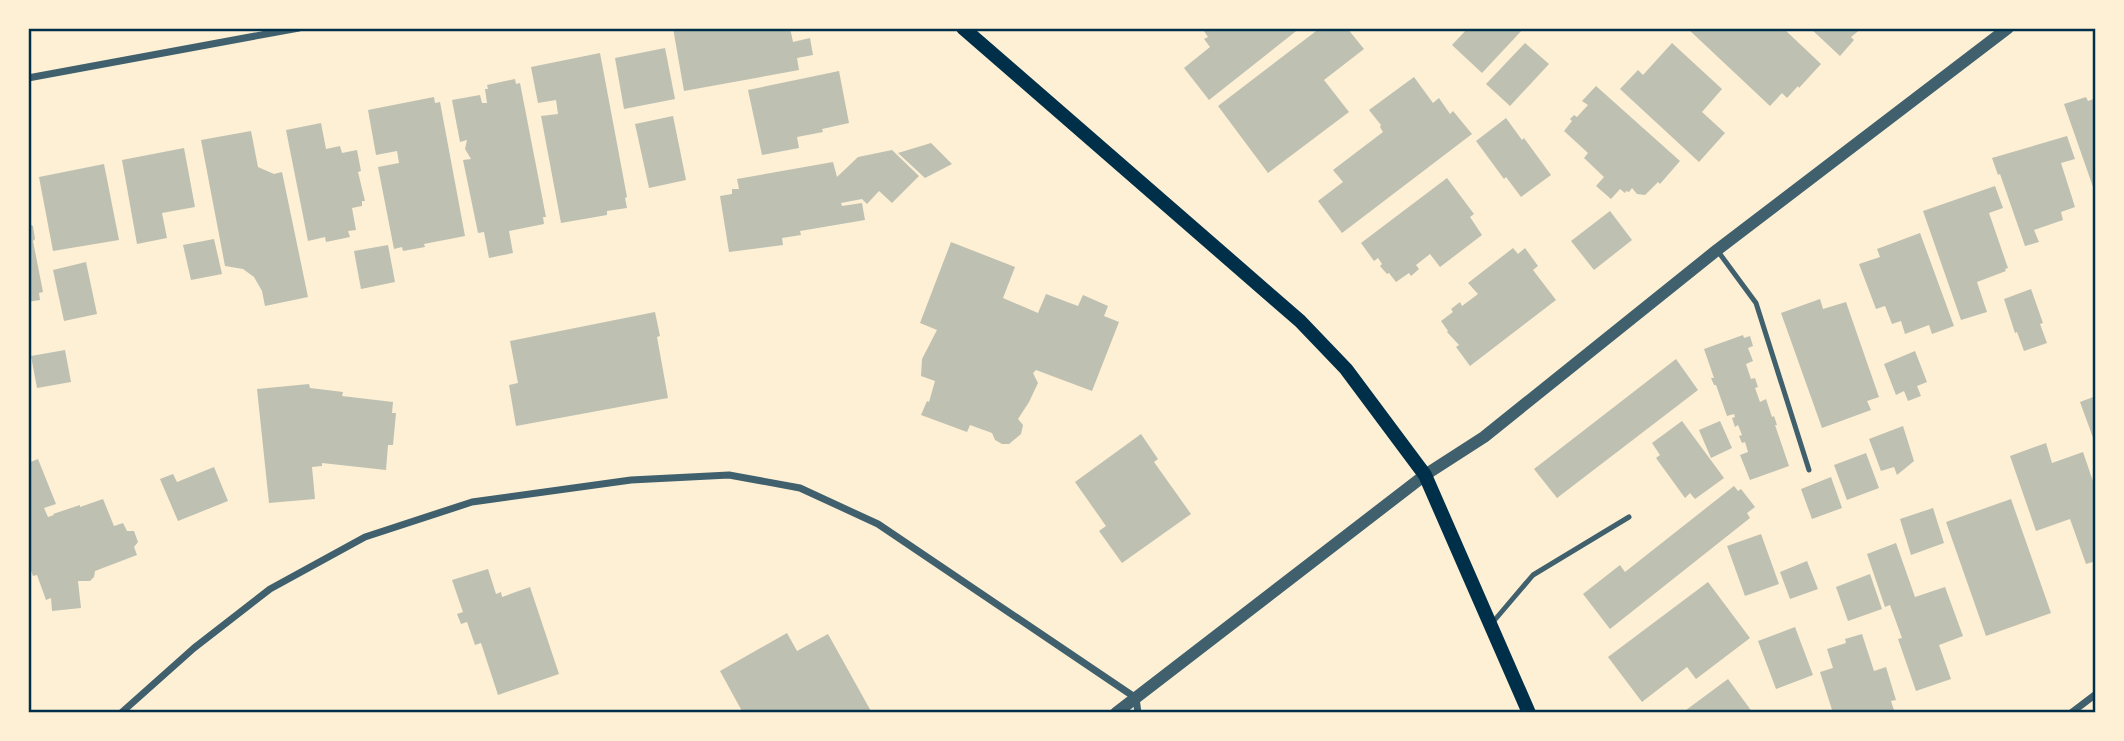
<svg xmlns="http://www.w3.org/2000/svg" width="2124" height="741" font-family="'Libre Baskerville',serif">
	<style>
		.building { fill: #bec0b2 }
		.lines { fill: none; stroke-linecap: round; stroke-linejoin: round }
		.service { stroke: #3f606c; stroke-width: 5 }
		.minor { stroke: #3f606c; stroke-width: 7 }
		.tertiary { stroke: #3f606c; stroke-width: 12 }
		.secondary { stroke: #003049; stroke-width: 14 }
		.neatline { fill: none; stroke: #003049; stroke-width: 2.5 }
	</style>
	<rect width="100%" height="100%" fill="#fdf0d5"/>
	<g class="building">
		<path d="M673 28H790L793 42 810 38 813 55 797 58 799 70 684 91Z"/>
		<path d="M1202 28H1300L1209 100 1184 68 1210 47 1204 39 1208 37Z"/>
		<path d="M1320 28H1347L1364 49 1324 80 1349 112 1268 173 1218 106Z"/>
		<path d="M1468 28H1524L1482 73 1452 45Z"/>
		<path d="M1687 28H1783L1821 64 1799 88 1798 86 1787 98 1782 93 1770 106Z"/>
		<path d="M1810 28H1862L1851 37 1854 40 1840 56Z"/>
		<path d="M1525 43 1549 64 1510 106 1486 84Z"/>
		<path d="M1672 43 1722 89 1702 112 1725 133 1699 162 1620 89 1638 70 1643 75Z"/>
		<path d="M665 48 675 99 624 109 615 58Z"/>
		<path d="M600 53 627 197 625 198 627 208 607 211V215L561 223 541 116 558 114 556 100 538 103 531 67Z"/>
		<path d="M839 71 849 123 822 129 823 132 797 137 799 148 762 155 748 90Z"/>
		<path d="M1414 77 1433 103 1439 98 1450 114 1453 111 1472 134 1342 233 1318 201 1343 182 1333 170 1383 132 1380 127 1381 125 1369 110Z"/>
		<path d="M515 79 516 84 520 83 546 217H543L544 224 509 231 513 253 489 258 484 232 478 233 463 160 471 159 465 149 467 140 460 142 452 100 480 95 482 103H487L485 89H488L487 85Z"/>
		<path d="M1596 86 1680 161 1660 184 1658 182 1645 195 1637 194 1632 188 1629 192 1626 191 1625 193 1620 189 1611 199 1596 186 1604 177 1584 158 1588 153 1564 131 1572 121 1570 119 1574 115 1577 117 1588 105 1582 101Z"/>
		<path d="M434 97 435 103 440 102 465 236 424 244 425 247 403 251 402 247 394 249 378 167 399 163 397 151 376 155 368 110Z"/>
		<path d="M2086 97 2088 101 2096 98V186L2093 187 2064 104Z"/>
		<path d="M673 116 686 180 649 188 635 124Z"/>
		<path d="M1506 118 1522 140 1524 138 1551 175 1521 197 1506 177 1504 179 1476 141Z"/>
		<path d="M321 123 326 149 340 146 342 153 357 150 361 171 358 172 365 201H362V206L352 208 356 230 348 231 350 237 326 242 325 237 308 241 286 130Z"/>
		<path d="M251 131 258 167 274 174 282 172 308 297 265 306 262 291 254 277 243 269 225 266 201 140Z"/>
		<path d="M2067 136 2075 159 2061 163 2075 207 2061 212 2063 220 2034 230 2039 242 2025 246 2000 174 1998 175 1992 158Z"/>
		<path d="M931 143 952 164 925 178 898 153Z"/>
		<path d="M184 148 195 207 162 213 167 238 137 244 122 160Z"/>
		<path d="M892 150 919 176 892 203 879 191 867 204 862 199 841 203 842 206 862 203 865 220 800 231 801 235 782 238 783 245 729 252 720 196 732 194V189H739L737 179 833 162 837 177 858 157Z"/>
		<path d="M104 164 119 240 53 251 39 177Z"/>
		<path d="M1447 178 1474 214 1470 217 1482 235 1440 267 1430 254 1416 265 1419 269 1411 276 1409 273 1396 282 1389 273 1387 274 1380 266 1382 264 1378 258 1374 261 1361 243Z"/>
		<path d="M1995 186 2003 208 1989 213 2008 268 2005 269 2006 271 1977 282 1987 312 1961 320 1923 211Z"/>
		<path d="M1610 211 1632 240 1594 270 1571 241Z"/>
		<path d="M28 223 33 226 35 239 33 241 43 292 39 293 40 300 28 302Z"/>
		<path d="M1920 233 1954 326 1932 334 1929 325 1905 334 1901 321 1892 324 1885 306 1876 309 1859 264 1880 257 1877 249Z"/>
		<path d="M214 239 222 274 191 280 183 245Z"/>
		<path d="M951 242 1015 267 1003 298 1038 313 1046 294 1078 306 1083 295 1108 306 1104 316 1119 322 1092 391 1036 370 1033 373 1038 383 1029 402 1018 419 1023 425 1021 434 1009 444H1002L995 440 992 433 970 425 967 432 921 415 927 401 929 402 935 381 921 376 922 359 937 330 920 323Z"/>
		<path d="M388 245 395 282 361 289 354 251Z"/>
		<path d="M1513 248 1518 254 1525 248 1538 266 1533 270 1556 300 1470 366 1456 347 1459 345 1447 332 1448 331 1441 321 1453 312 1451 309 1460 302 1462 306 1478 294 1468 283Z"/>
		<path d="M86 262 97 314 64 321 53 270Z"/>
		<path d="M2031 289 2043 323 2040 324 2047 343 2024 351 2017 332 2015 333 2004 299Z"/>
		<path d="M1820 299 1823 309 1846 302 1879 397 1867 401 1871 410 1822 428 1781 313Z"/>
		<path d="M655 312 660 336 657 337 668 398 516 426 509 385 518 383 510 341Z"/>
		<path d="M1743 335 1744 338 1750 336 1753 346 1748 348 1753 361 1746 364 1751 379 1755 378 1758 387 1755 388 1760 402 1766 399 1772 417 1774 416 1777 425H1775L1789 466 1750 480 1740 455 1748 452 1745 442 1742 443 1739 436 1742 435 1738 425 1735 427 1732 418 1735 417 1734 414 1727 416 1716 385H1714L1711 378H1714L1704 349Z"/>
		<path d="M65 350 71 382 37 388 31 356Z"/>
		<path d="M1915 351 1927 382 1917 386 1921 396 1908 401 1904 391 1896 395 1884 364Z"/>
		<path d="M1676 359 1698 390 1557 498 1534 469Z"/>
		<path d="M309 384 310 388 343 392 342 396 393 402 392 413H396L393 445H388L386 470 322 463V466L312 467 315 499 269 503 257 389Z"/>
		<path d="M2096 396V446L2080 402Z"/>
		<path d="M1682 421 1724 478 1695 499 1690 493 1685 498 1656 458 1660 455 1652 443Z"/>
		<path d="M1720 421 1732 448 1711 458 1699 430Z"/>
		<path d="M1903 426 1914 461 1897 475 1894 467 1881 471 1869 439Z"/>
		<path d="M1141 434 1158 459 1154 462 1191 514 1122 563 1099 531 1106 526 1075 482Z"/>
		<path d="M2046 443 2052 463 2083 452 2096 490V561L2086 564 2070 519 2036 531 2010 456Z"/>
		<path d="M1866 453 1879 488 1847 500 1834 465Z"/>
		<path d="M38 459 56 504 44 508 48 517 54 515 53 514 80 505V507L103 499 114 526 123 523 127 531H134L138 542 134 547 137 555 95 571 94 577 90 581H78L81 608 52 611 51 598 46 600 37 575 33 576 28 562V463Z"/>
		<path d="M214 467 228 501 178 521 160 479 173 474 177 482Z"/>
		<path d="M1831 477 1842 508 1812 519 1801 489Z"/>
		<path d="M1734 486 1738 491 1741 489 1755 507 1747 513 1750 518 1610 629 1583 594 1620 565 1625 572Z"/>
		<path d="M2011 499 2051 613 1986 636 1946 522Z"/>
		<path d="M1933 508 1944 543 1911 555 1900 519Z"/>
		<path d="M1761 534 1779 584 1745 596 1727 546Z"/>
		<path d="M1896 543 1915 597 1945 587 1963 636 1939 645 1951 679 1916 691 1898 639 1902 638 1890 605 1885 607 1867 554Z"/>
		<path d="M1807 561 1818 589 1790 599 1780 572Z"/>
		<path d="M488 569 496 594 501 592 502 597 530 587 559 674 498 695 481 643 475 645 467 622 461 624 457 614 463 612 452 580Z"/>
		<path d="M1870 574 1882 609 1848 621 1836 587Z"/>
		<path d="M1708 582 1750 638 1696 679 1687 667 1642 702 1608 657Z"/>
		<path d="M1795 627 1813 675 1776 689 1758 641Z"/>
		<path d="M787 633 797 651 828 634 872 713H743L720 671Z"/>
		<path d="M1862 634 1874 671 1886 667 1896 700 1891 701 1895 713H1833L1820 672 1833 668 1827 649 1846 643 1845 639Z"/>
		<path d="M1728 679 1753 713H1682Z"/>
	</g>
	<g class="lines">
		<g class="service">
			<path d="M1717 250 1756 303 1809 470"/>
			<path d="M1493 622 1533 575 1629 517"/>
		</g>
		<g class="minor">
			<path d="M28 78 299 28"/>
			<path d="M121 713 194 648 270 589 365 537 472 502 631 480 729 475 800 488 878 524 1136 698 1138 713"/>
			<path d="M2071 713 2096 694"/>
		</g>
		<path class="tertiary" d="M1116 713 1425 475 1484 437 1717 250 2008 28"/>
		<path class="secondary" d="M963 28 1300 321 1346 369 1425 475 1529 713"/>
	</g>
	<rect width="2124" height="741" fill="none" stroke="#fdf0d5" stroke-width="60"/>
	<rect x="30" y="30" width="2064" height="681" class="neatline"/>
</svg>
